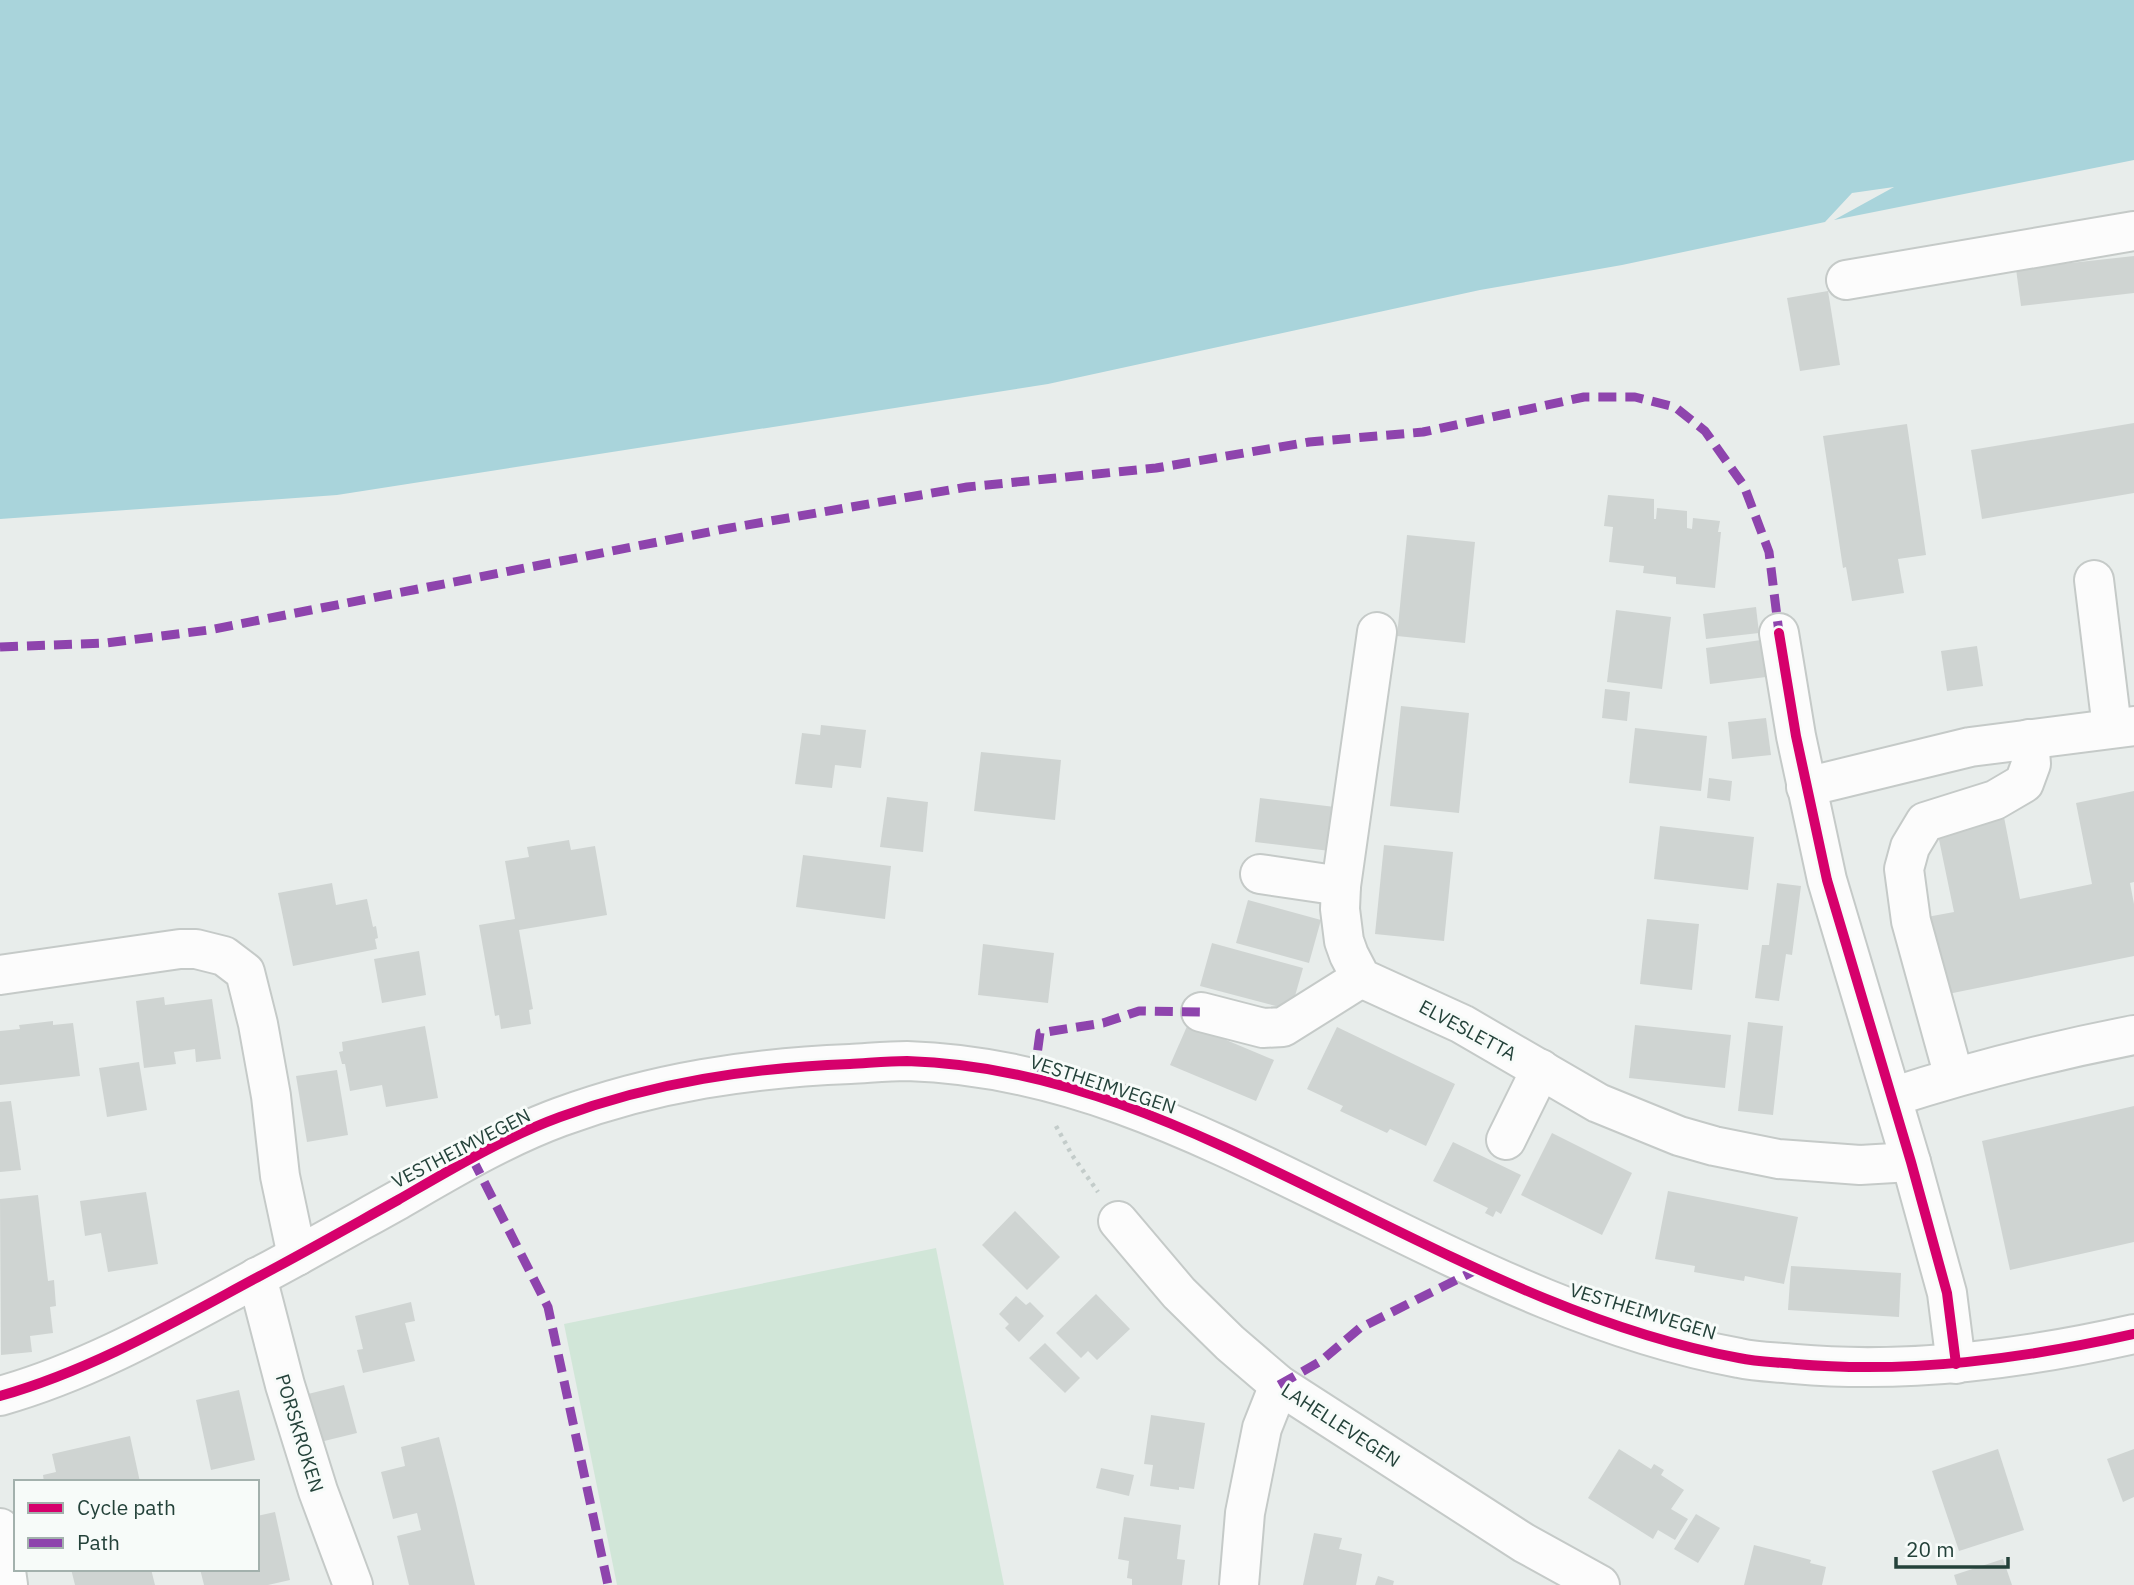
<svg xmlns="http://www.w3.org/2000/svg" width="2134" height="1585" font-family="'IBM Plex Sans',sans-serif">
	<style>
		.green { fill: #d1e6d8 }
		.water { fill: #a9d4db }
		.building { fill: #cfd4d2 }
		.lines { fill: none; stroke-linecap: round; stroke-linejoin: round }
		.minor-casing { stroke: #c5cac8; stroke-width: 42 }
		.path { stroke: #c3ccca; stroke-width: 4.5; stroke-dasharray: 3.5 5; stroke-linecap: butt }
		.minor { stroke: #fcfcfc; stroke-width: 38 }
		.quiet { stroke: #8e44ad; stroke-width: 9; stroke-dasharray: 18 9; stroke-linecap: butt }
		.cycleway-casing { stroke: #f7fbf9; stroke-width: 15 }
		.cycleway { stroke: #d6006c; stroke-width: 10 }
		.labels { text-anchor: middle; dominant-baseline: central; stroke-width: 6; stroke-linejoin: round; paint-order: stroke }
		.street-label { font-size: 19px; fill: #24423a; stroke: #f7fbf9 }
	</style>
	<rect width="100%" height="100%" fill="#e8edeb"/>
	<path class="green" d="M936 1248 1004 1585H617L564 1324Z"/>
	<path class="water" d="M0 0H2134V160L1834 220 1894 187 1852 193 1825 222 1622 265 1480 290 1048 384 337 495 0 519Z"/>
	<g class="building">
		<path d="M2134 256V293L2021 306 2016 269Z"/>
		<path d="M1828 291 1840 365 1800 371 1787 298Z"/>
		<path d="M2134 423V493L1982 519 1971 450Z"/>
		<path d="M1907 424 1926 555 1898 559 1904 593 1852 601 1846 567 1843 568 1823 436Z"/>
		<path d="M1608 495 1654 499V519H1656L1657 508 1687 511V528L1692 529 1693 518 1720 521 1718 532H1721L1715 588 1676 584V577L1643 573 1644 566 1609 562 1613 527 1604 526Z"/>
		<path d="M1407 535 1475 542 1465 643 1397 636Z"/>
		<path d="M1756 607 1759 633 1706 639 1703 614Z"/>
		<path d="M1616 610 1671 617 1662 689 1607 682Z"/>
		<path d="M1761 640 1766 677 1710 684 1706 648Z"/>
		<path d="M1977 646 1983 686 1947 691 1941 651Z"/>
		<path d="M1605 689 1630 692 1627 721 1602 718Z"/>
		<path d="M1401 706 1469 713 1459 813 1390 806Z"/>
		<path d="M1766 718 1771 755 1732 759 1728 722Z"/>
		<path d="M821 725 866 730 861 768 835 765 832 788 795 784 802 733 820 735Z"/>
		<path d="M1635 728 1707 736 1701 791 1629 783Z"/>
		<path d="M981 752 1061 760 1055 820 974 811Z"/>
		<path d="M1709 778 1732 781 1730 801 1707 798Z"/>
		<path d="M2134 791V882L2130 883 2134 904V956L1943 995 1927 917 1954 912 1937 830 2004 817 2020 899 2092 884 2076 803Z"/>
		<path d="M887 797 928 802 923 852 880 847Z"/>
		<path d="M1260 798 1335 807 1330 851 1255 842Z"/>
		<path d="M1660 826 1754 837 1748 890 1654 879Z"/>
		<path d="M569 840 571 850 595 846 607 915 519 930 533 1009 529 1010 531 1024 501 1029 499 1015 495 1016 479 925 515 919 505 861 529 857 527 847Z"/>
		<path d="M1384 845 1453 852 1444 941 1375 934Z"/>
		<path d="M803 855 891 866 885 919 796 907Z"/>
		<path d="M332 883 336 905 367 899 373 927 376 926 378 938 375 939 377 949 293 966 278 893Z"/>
		<path d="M1777 883 1801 886 1792 955 1786 954 1779 1001 1755 998 1762 945H1769Z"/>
		<path d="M1248 900 1321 920 1309 963 1236 943Z"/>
		<path d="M1647 919 1699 924 1692 990 1640 984Z"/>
		<path d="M1212 943 1303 968 1291 1010 1200 986Z"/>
		<path d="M983 944 1054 953 1048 1003 978 995Z"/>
		<path d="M419 951 426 995 382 1003 374 959Z"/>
		<path d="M164 997 165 1005 212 999 221 1059 196 1062 195 1049 174 1052 176 1064 144 1068 136 1001Z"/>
		<path d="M53 1021V1025L73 1023 80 1076 0 1085V1031L20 1029 19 1025Z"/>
		<path d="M1748 1022 1783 1026 1773 1115 1738 1111Z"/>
		<path d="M1188 1024 1274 1060 1256 1101 1170 1065Z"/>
		<path d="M1635 1025 1731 1035 1725 1088 1629 1078Z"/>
		<path d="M425 1026 438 1098 386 1107 382 1085 350 1091 345 1064H342L339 1052 343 1051 342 1042Z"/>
		<path d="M1337 1027 1455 1084 1426 1146 1390 1129 1387 1133 1340 1111 1343 1106 1307 1089Z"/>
		<path d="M139 1062 147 1110 107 1117 99 1068Z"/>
		<path d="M337 1070 348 1135 307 1142 296 1076Z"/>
		<path d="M11 1101 21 1170 0 1172V1102Z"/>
		<path d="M2134 1106V1242L2010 1270 1982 1141Z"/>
		<path d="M1552 1133 1632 1173 1602 1235 1521 1195Z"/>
		<path d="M1453 1142 1521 1175 1501 1214 1496 1211 1493 1217 1485 1213 1488 1208 1433 1181Z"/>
		<path d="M1668 1191 1798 1217 1784 1284 1745 1276 1744 1281 1694 1272 1695 1266 1655 1259Z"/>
		<path d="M146 1192 158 1264 108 1272 101 1233 85 1236 80 1201Z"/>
		<path d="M38 1195 48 1281 54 1280 56 1306 50 1307 53 1333 30 1336 32 1352 1 1355 0 1199Z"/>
		<path d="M1015 1211 1060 1257 1027 1290 982 1245Z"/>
		<path d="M1791 1266 1901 1273 1899 1317 1788 1310Z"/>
		<path d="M1096 1294 1130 1329 1097 1360 1088 1351 1081 1358 1056 1333Z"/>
		<path d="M1016 1296 1026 1305 1030 1302 1044 1316 1019 1342 1005 1328 1009 1324 999 1314Z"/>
		<path d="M411 1302 415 1321 405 1323 415 1361 363 1373 357 1350 363 1349 355 1316Z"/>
		<path d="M1045 1343 1080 1378 1065 1393 1029 1358Z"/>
		<path d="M344 1385 357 1433 316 1443 304 1395Z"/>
		<path d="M239 1390 255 1460 211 1470 196 1400Z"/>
		<path d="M1151 1415 1205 1423 1194 1489 1179 1487V1490L1150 1486 1153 1465 1144 1464Z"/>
		<path d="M130 1436 140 1482H44L43 1475 56 1472 52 1454Z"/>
		<path d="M439 1437 456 1504 475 1585H409L397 1536 421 1530 417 1513 393 1519 381 1472 405 1466 401 1447Z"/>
		<path d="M1619 1449 1651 1469 1654 1464 1664 1470 1661 1475 1684 1490 1671 1509 1688 1519 1675 1540 1658 1530 1653 1539 1588 1498Z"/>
		<path d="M1998 1449 2024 1530 1959 1551 1932 1471Z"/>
		<path d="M2134 1449V1497L2123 1502 2107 1459Z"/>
		<path d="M1101 1468 1134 1475 1129 1496 1096 1488Z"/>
		<path d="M275 1512 290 1580 268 1585H204L200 1569H257V1516Z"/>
		<path d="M1696 1514 1720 1528 1698 1563 1674 1549Z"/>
		<path d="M1124 1517 1181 1525 1177 1559 1185 1560 1182 1585H1132V1579L1127 1578 1129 1561 1118 1559Z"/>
		<path d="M1314 1533 1342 1538 1339 1549 1362 1554 1356 1585H1303Z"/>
		<path d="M1754 1545 1811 1560 1810 1563 1826 1567 1822 1585H1744Z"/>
		<path d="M2003 1559 2012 1585H1957L1954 1575Z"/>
		<path d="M71 1569H151L155 1585H75Z"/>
		<path d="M1378 1576 1394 1581 1393 1585H1375Z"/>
	</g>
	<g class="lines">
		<g class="minor-casing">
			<g id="minor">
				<path d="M1846 280 2134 231"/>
				<path d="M2094 580 2112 728"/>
				<path d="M1377 632 1341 886 1340 909 1344 941 1349 955 1361 978 1462 1024 1598 1103 1679 1136 1714 1146 1778 1159 1860 1165 1911 1162"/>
				<path d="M1779 633 1796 736 1827 880 1911 1162 1947 1293 1956 1364"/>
				<path d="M1806 787 1970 747 2134 726"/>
				<path d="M1260 874 1341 886"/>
				<path d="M0 975 180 949H196L224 956 245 972 258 1024 271 1096 280 1176 297 1256"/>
				<path d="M1201 1012 1263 1028 1283 1027 1361 978"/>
				<path d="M1954 1077 1911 921 1904 869 1910 847 1925 822 1995 800 2024 783 2031 764 2029 739"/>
				<path d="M1892 1097C1972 1071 2052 1051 2134 1035"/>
				<path d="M1506 1140 1541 1069"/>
				<path d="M1118 1221 1179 1293 1230 1343 1279 1385 1524 1543 1600 1585"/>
				<path d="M257 1277 285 1385 318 1491 353 1585"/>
				<path d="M0 1396C92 1370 174 1322 258 1277 305 1252 351 1226 398 1200 450 1170 503 1138 560 1117 655 1082 750 1068 850 1064 869 1063 888 1061 907 1061 1073 1066 1211 1140 1357 1211 1479 1271 1604 1333 1739 1358 1757 1362 1776 1362 1795 1364 1909 1374 2023 1359 2134 1334"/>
				<path d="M0 1528 8 1585"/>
				<path d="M1239 1585 1245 1513 1262 1428 1279 1385"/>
			</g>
		</g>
		<path class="path" d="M1056 1126 1072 1155 1098 1192"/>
		<use href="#minor" class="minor"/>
		<g class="quiet">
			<path d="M0 647 106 643 209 630 724 529 967 487 1156 468 1309 442 1423 432 1584 397H1635L1675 407 1705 431 1744 486 1769 552 1779 633"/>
			<path d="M1034 1077 1040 1033 1103 1023 1139 1011 1201 1012"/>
			<path d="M472 1158 548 1307 608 1585"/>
			<path d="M1279 1385 1321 1361 1360 1328 1480 1268"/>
		</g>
		<g class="cycleway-casing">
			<g id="cycleway">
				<path d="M1779 633 1796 736 1827 880 1911 1162 1947 1293 1956 1364"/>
				<path d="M0 1396C92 1370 174 1322 258 1277 305 1252 351 1226 398 1200 450 1170 503 1138 560 1117 655 1082 750 1068 850 1064 869 1063 888 1061 907 1061 1073 1066 1211 1140 1357 1211 1479 1271 1604 1333 1739 1358 1757 1362 1776 1362 1795 1364 1909 1374 2023 1359 2134 1334"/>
			</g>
		</g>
		<use href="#cycleway" class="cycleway"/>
	</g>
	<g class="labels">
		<g class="street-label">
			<text transform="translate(1468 1030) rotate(28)">ELVESLETTA</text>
			<text transform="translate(1103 1084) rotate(18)">VESTHEIMVEGEN</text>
			<text transform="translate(461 1148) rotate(-27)">VESTHEIMVEGEN</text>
			<text transform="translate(1643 1311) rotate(17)">VESTHEIMVEGEN</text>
			<text transform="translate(1341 1425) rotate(33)">LAHELLEVEGEN</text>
			<text transform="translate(300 1433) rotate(73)">PORSKROKEN</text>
		</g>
	</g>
	<rect x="14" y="1480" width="245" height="91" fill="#f7fbf9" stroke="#a3b1ad" stroke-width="2"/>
	<rect x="28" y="1503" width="35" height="10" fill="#d6006c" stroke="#a3b1ad" stroke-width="2"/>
	<text x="77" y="1515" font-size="21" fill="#24423a">Cycle path</text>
	<rect x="28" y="1538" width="35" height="10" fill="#8e44ad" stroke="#a3b1ad" stroke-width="2"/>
	<text x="77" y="1550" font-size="21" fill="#24423a">Path</text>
	<path d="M1896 1557v10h112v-10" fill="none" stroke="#24423a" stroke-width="3.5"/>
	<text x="1906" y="1557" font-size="21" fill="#24423a" stroke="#f7fbf9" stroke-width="5" paint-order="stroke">20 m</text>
</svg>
